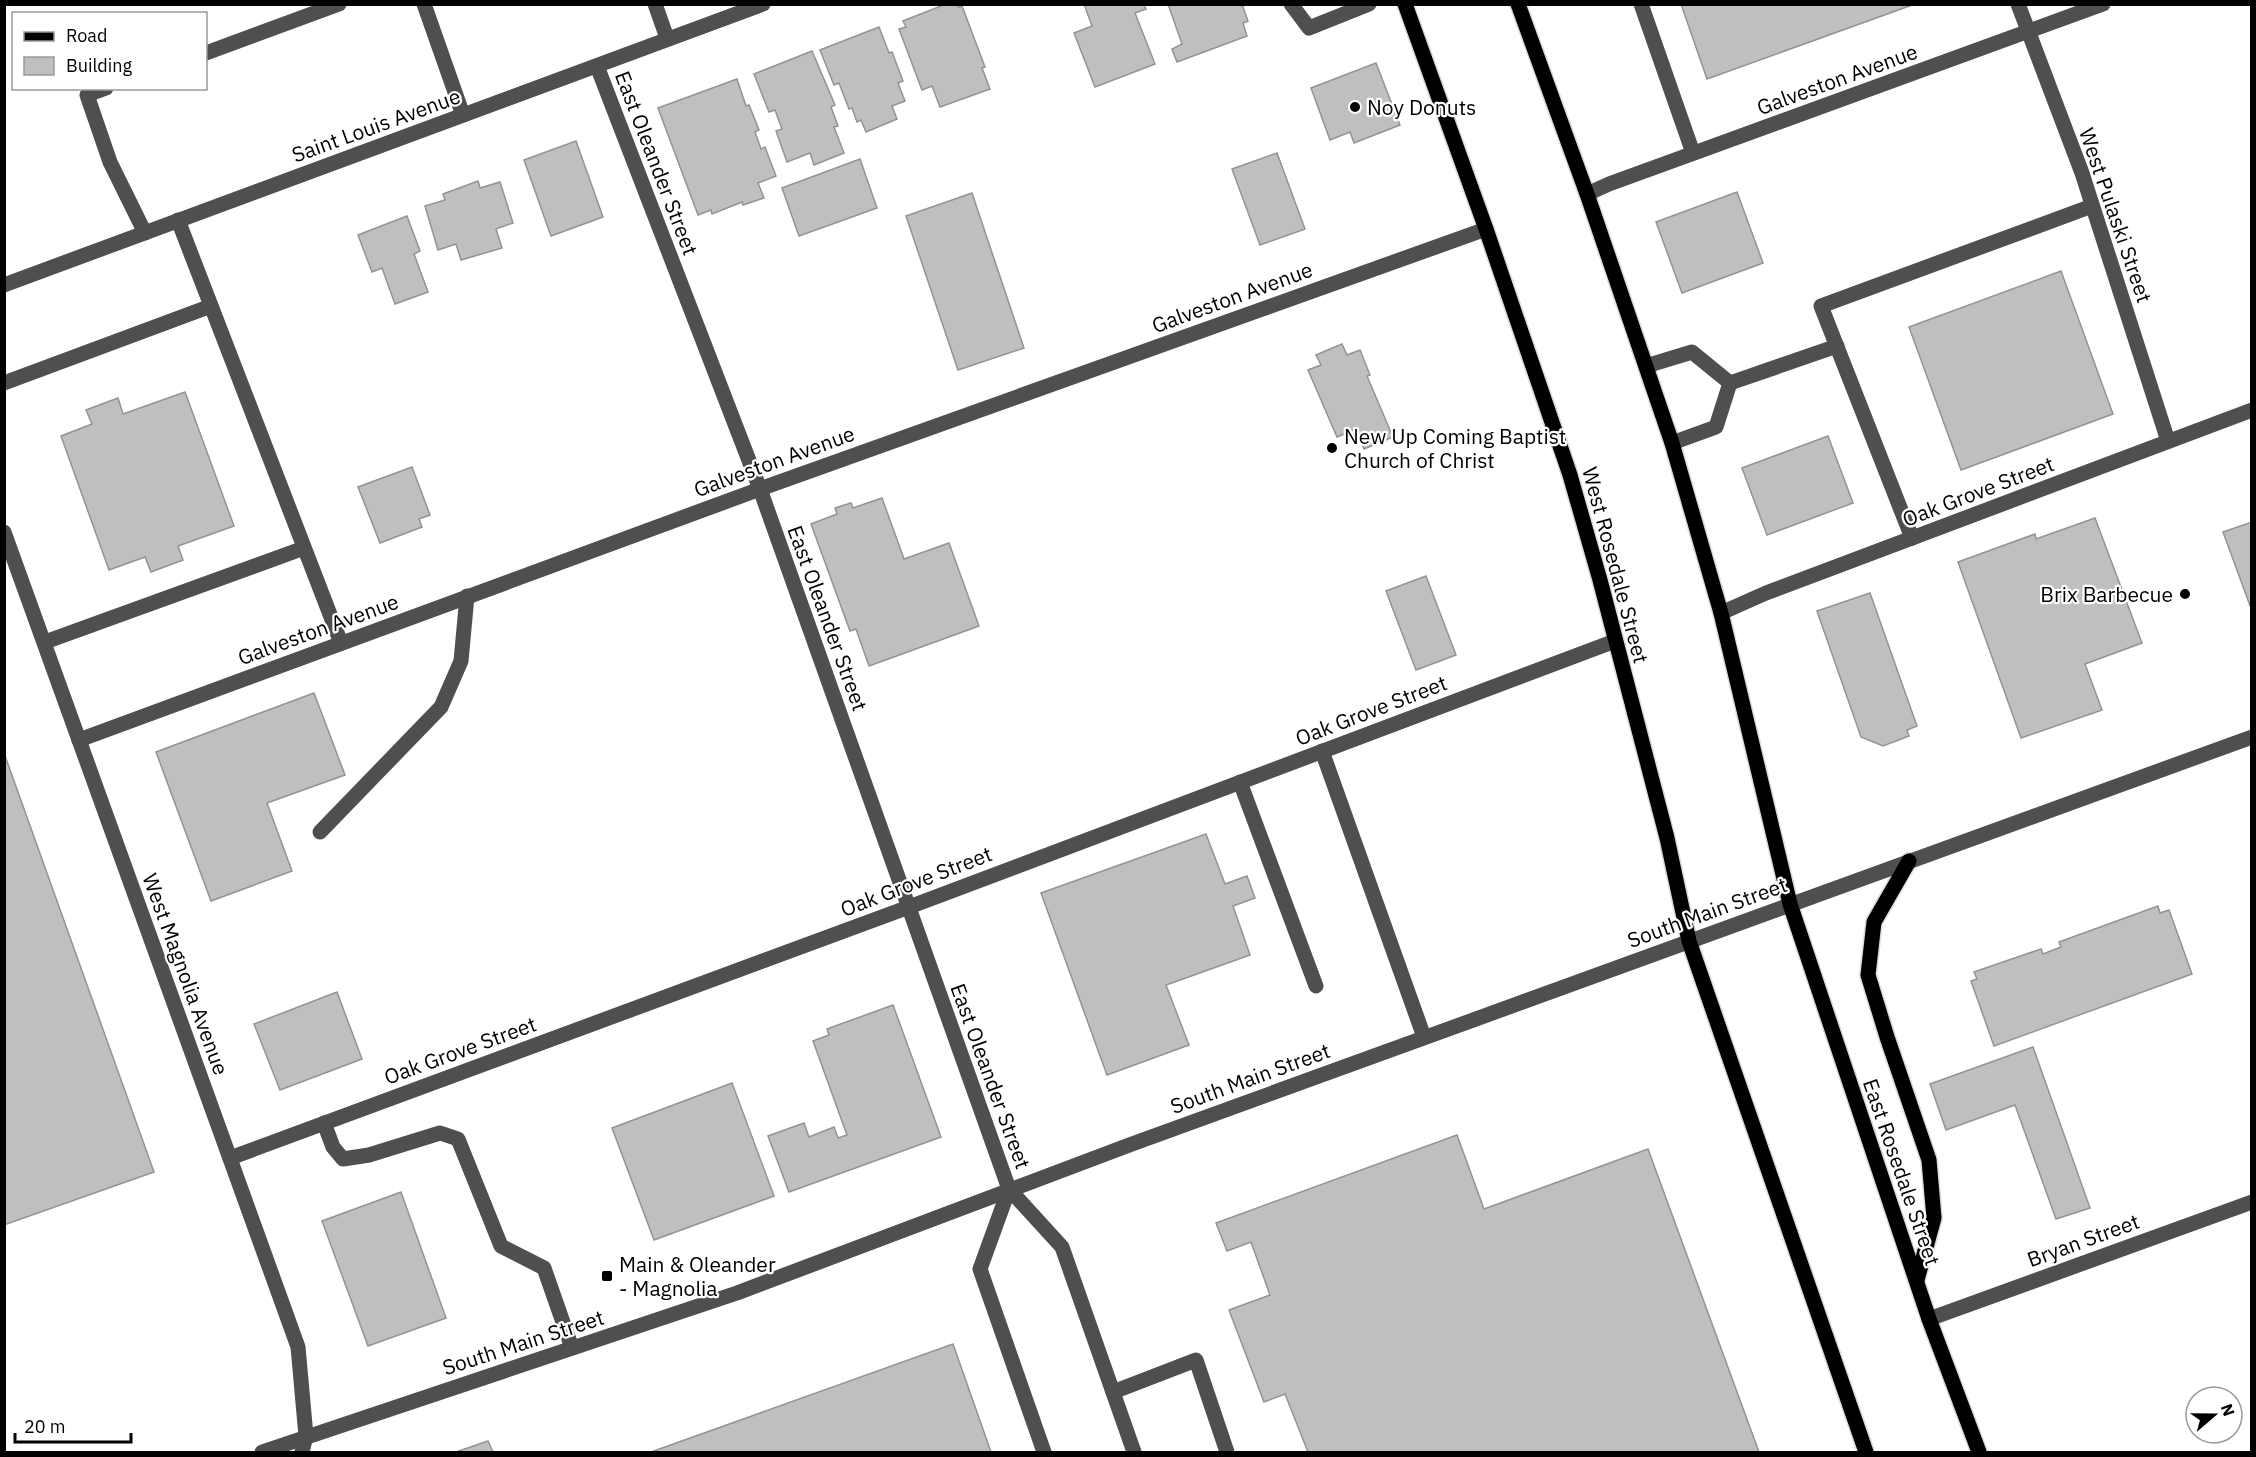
<svg xmlns="http://www.w3.org/2000/svg" width="2256" height="1457" font-family="'IBM Plex Sans',sans-serif">
	<style>
		.building { fill: #bfbfbf; stroke: #939393; stroke-width: 1.5 }
		.lines { fill: none; stroke-linecap: round; stroke-linejoin: round }
		.major-casing { stroke: #dbdbdb; stroke-width: 18 }
		.minor { stroke: #4f4f4f; stroke-width: 15 }
		.major { stroke: #000; stroke-width: 15 }
		.poi-dot { fill: #000; stroke: #fff; stroke-width: 2 }
		.labels { text-anchor: middle; dominant-baseline: central; stroke-width: 4.5; stroke-linejoin: round; paint-order: stroke }
		.street-label { font-size: 21px; fill: #000; stroke: #fff }
		.poi-label { font-size: 21px; fill: #000; stroke: #fff; text-anchor: start }
	</style>
	<rect width="100%" height="100%" fill="#fff"/>
	<g class="building">
		<path d="M946 4H957L958 7 962 6 985 67 982 68 990 89 940 107 932 86 922 90 899 29 906 27 903 21Z"/>
		<path d="M1084 4H1144L1146 9 1135 13 1155 64 1095 87 1074 33 1092 26Z"/>
		<path d="M1168 4H1242L1248 21 1243 23 1247 36 1177 62 1172 49 1182 44Z"/>
		<path d="M1681 4H1915L1707 79Z"/>
		<path d="M879 27 889 53 892 52 903 81 898 83 905 101 892 106 897 119 866 132 861 120 857 122 852 108 849 109 839 83 834 85 820 50Z"/>
		<path d="M812 51 835 105 831 107 838 126 834 127 844 153 814 165 810 153 787 162 776 131 782 129 775 110 769 112 754 74Z"/>
		<path d="M1376 63 1400 125 1354 143 1350 132 1330 140 1311 88Z"/>
		<path d="M737 79 746 106 749 105 759 130 755 132 761 149 765 147 776 176 758 183 764 198 743 205 742 202 712 214 711 210 698 215 658 108Z"/>
		<path d="M576 141 603 217 551 236 524 160Z"/>
		<path d="M1277 153 1305 229 1260 245 1232 169Z"/>
		<path d="M860 159 877 208 799 236 782 188Z"/>
		<path d="M478 181 480 188 500 182 513 223 496 229 502 248 461 260 456 244 438 250 425 206 445 200 443 194Z"/>
		<path d="M1737 192 1763 263 1682 293 1656 222Z"/>
		<path d="M972 193 1024 348 958 370 906 216Z"/>
		<path d="M407 216 420 251 414 254 428 292 395 304 382 268 372 272 358 235Z"/>
		<path d="M2061 271 2113 414 1961 470 1909 327Z"/>
		<path d="M1342 344 1347 355 1360 350 1370 375 1367 376 1393 437 1364 449 1356 429 1337 437 1308 370 1321 365 1316 355Z"/>
		<path d="M185 392 234 526 178 546 183 560 151 572 145 557 109 570 61 436 92 424 86 410 118 398 123 414Z"/>
		<path d="M1828 436 1853 503 1767 535 1742 468Z"/>
		<path d="M412 467 430 515 419 519 422 527 380 543 358 487Z"/>
		<path d="M882 498 904 559 949 543 979 626 869 666 856 629 850 631 811 524 837 514 835 508 851 503 853 508Z"/>
		<path d="M2095 518 2142 643 2085 664 2102 710 2021 738 1958 562 2035 534 2036 539Z"/>
		<path d="M2252 522V611L2223 532Z"/>
		<path d="M1426 576 1456 655 1416 670 1386 591Z"/>
		<path d="M1870 593 1917 726 1907 730 1909 736 1883 746 1861 737 1817 611Z"/>
		<path d="M314 693 345 775 267 803 292 871 211 901 156 752Z"/>
		<path d="M4 753 154 1172 4 1225Z"/>
		<path d="M1206 834 1225 884 1247 876 1255 898 1233 906 1250 955 1166 985 1189 1045 1107 1075 1041 893Z"/>
		<path d="M2158 906 2160 913 2169 910 2192 974 1994 1046 1971 981 1977 979 1974 972 2041 949 2043 954 2061 947 2059 942Z"/>
		<path d="M337 992 362 1059 280 1090 254 1024Z"/>
		<path d="M893 1005 941 1137 789 1192 768 1136 804 1123 809 1137 834 1127 838 1138 847 1135 813 1041 829 1035 827 1029Z"/>
		<path d="M2033 1047 2090 1208 2056 1219 2015 1105 1946 1130 1930 1084Z"/>
		<path d="M732 1083 774 1196 654 1240 612 1128Z"/>
		<path d="M1457 1135 1484 1209 1648 1149 1759 1452H1308L1285 1394 1264 1402 1229 1310 1270 1295 1251 1242 1227 1251 1216 1223Z"/>
		<path d="M401 1192 446 1318 368 1346 322 1221Z"/>
		<path d="M953 1344 991 1452H651Z"/>
		<path d="M488 1441 493 1452H456Z"/>
	</g>
	<g class="lines">
		<g class="major-casing">
			<g id="major">
				<path d="M1405 4 1486 229 1570 475 1600 580 1667 838 1689 941 1866 1452"/>
				<path d="M1518 4 1587 194 1672 443 1721 613 1790 904 1929 1319 1979 1452"/>
				<path d="M1909 861 1874 922 1868 975 1887 1037 1929 1160 1934 1218 1917 1280"/>
			</g>
		</g>
		<g class="minor">
			<path d="M424 4 463 115"/>
			<path d="M655 4 667 38"/>
			<path d="M1291 4 1309 28 1369 4"/>
			<path d="M1641 4 1693 153"/>
			<path d="M2018 4 2082 173 2168 441"/>
			<path d="M206 53 339 4"/>
			<path d="M597 66 760 489 1009 1189 1062 1247 1134 1452"/>
			<path d="M106 88 87 95 110 162 145 233"/>
			<path d="M1587 194 1609 184 2103 4"/>
			<path d="M178 220 341 643"/>
			<path d="M4 285 763 4"/>
			<path d="M1646 366 1692 352 1730 383 1716 427 1672 443"/>
			<path d="M4 383 211 306"/>
			<path d="M1730 383 1837 346"/>
			<path d="M4 532 298 1347 306 1436 302 1452"/>
			<path d="M1912 538 1821 306 2092 206"/>
			<path d="M1721 613 1766 593 2252 410"/>
			<path d="M45 642 304 548"/>
			<path d="M79 740 760 489 1486 229"/>
			<path d="M1322 751 1424 1037"/>
			<path d="M1240 782 1316 986"/>
			<path d="M320 832 441 707 461 661 467 596"/>
			<path d="M324 1123 333 1147 343 1159 369 1155 440 1133 458 1139 501 1246 544 1268 572 1348"/>
			<path d="M230 1158 909 907 1615 641"/>
			<path d="M1009 1189 980 1269 1044 1452"/>
			<path d="M1929 1319 2252 1202"/>
			<path d="M1113 1392 1196 1360 1227 1452"/>
			<path d="M262 1452 737 1293 1132 1144 2252 737"/>
		</g>
		<use href="#major" class="major"/>
	</g>
	<g class="poi-dot">
		<circle cx="1355" cy="107" r="6"/>
		<circle cx="1332" cy="448" r="6"/>
		<circle cx="2185" cy="594" r="6"/>
		<rect x="601" y="1270" width="12" height="12" rx="3"/>
	</g>
	<g class="labels">
		<g class="street-label">
			<text transform="translate(1837 79) rotate(-20)">Galveston Avenue</text>
			<text transform="translate(376 125) rotate(-20)">Saint Louis Avenue</text>
			<text transform="translate(657 163) rotate(69)">East Oleander Street</text>
			<text transform="translate(2116 215) rotate(71)">West Pulaski Street</text>
			<text transform="translate(1232 297) rotate(-20)">Galveston Avenue</text>
			<text transform="translate(774 461) rotate(-20)">Galveston Avenue</text>
			<text transform="translate(1978 491) rotate(-21)">Oak Grove Street</text>
			<text transform="translate(1616 565) rotate(75)">West Rosedale Street</text>
			<text transform="translate(828 618) rotate(70)">East Oleander Street</text>
			<text transform="translate(318 629) rotate(-20)">Galveston Avenue</text>
			<text transform="translate(1371 710) rotate(-21)">Oak Grove Street</text>
			<text transform="translate(916 881) rotate(-21)">Oak Grove Street</text>
			<text transform="translate(1707 912) rotate(-20)">South Main Street</text>
			<text transform="translate(186 974) rotate(70)">West Magnolia Avenue</text>
			<text transform="translate(460 1050) rotate(-20)">Oak Grove Street</text>
			<text transform="translate(991 1076) rotate(70)">East Oleander Street</text>
			<text transform="translate(1250 1078) rotate(-20)">South Main Street</text>
			<text transform="translate(1902 1172) rotate(71)">East Rosedale Street</text>
			<text transform="translate(2083 1240) rotate(-20)">Bryan Street</text>
			<text transform="translate(523 1342) rotate(-18)">South Main Street</text>
		</g>
		<g class="poi-label">
			<text x="1367" y="107">Noy Donuts</text>
			<text x="1344" y="436">New Up Coming Baptist<tspan x="1344" dy="24">Church of Christ</tspan></text>
			<text x="2173" y="594" text-anchor="end">Brix Barbecue</text>
			<text x="619" y="1264">Main &amp; Oleander<tspan x="619" dy="24">- Magnolia</tspan></text>
		</g>
	</g>
	<rect width="2256" height="1457" fill="none" stroke="#000000" stroke-width="12"/>
	<rect x="12" y="12" width="195" height="78" fill="#ffffff" stroke="#999999" stroke-width="1.5"/>
	<rect x="24" y="32" width="30" height="9" fill="#000000" stroke="#999999" stroke-width="1.5"/>
	<text x="66" y="42" font-size="18" fill="#000000">Road</text>
	<rect x="24" y="57" width="30" height="18" fill="#bfbfbf" stroke="#999999" stroke-width="1.5"/>
	<text x="66" y="72" font-size="18" fill="#000000">Building</text>
	<g transform="translate(2214 1415) rotate(70)"><circle r="28" fill="#ffffff" stroke="#999999" stroke-width="1.5"/>
	<path d="M0-4.5L10 22L0 15L-10 22Z" fill="#000000"/>
	<text y="-9" font-size="16" font-weight="bold" text-anchor="middle" fill="#000000">N</text>
	</g>
	<path d="M15 1433v9h116v-9" fill="none" stroke="#000000" stroke-width="3"/>
	<text x="24" y="1433" font-size="18" fill="#000000" stroke="#ffffff" stroke-width="4.5" paint-order="stroke">20 m</text>
</svg>
